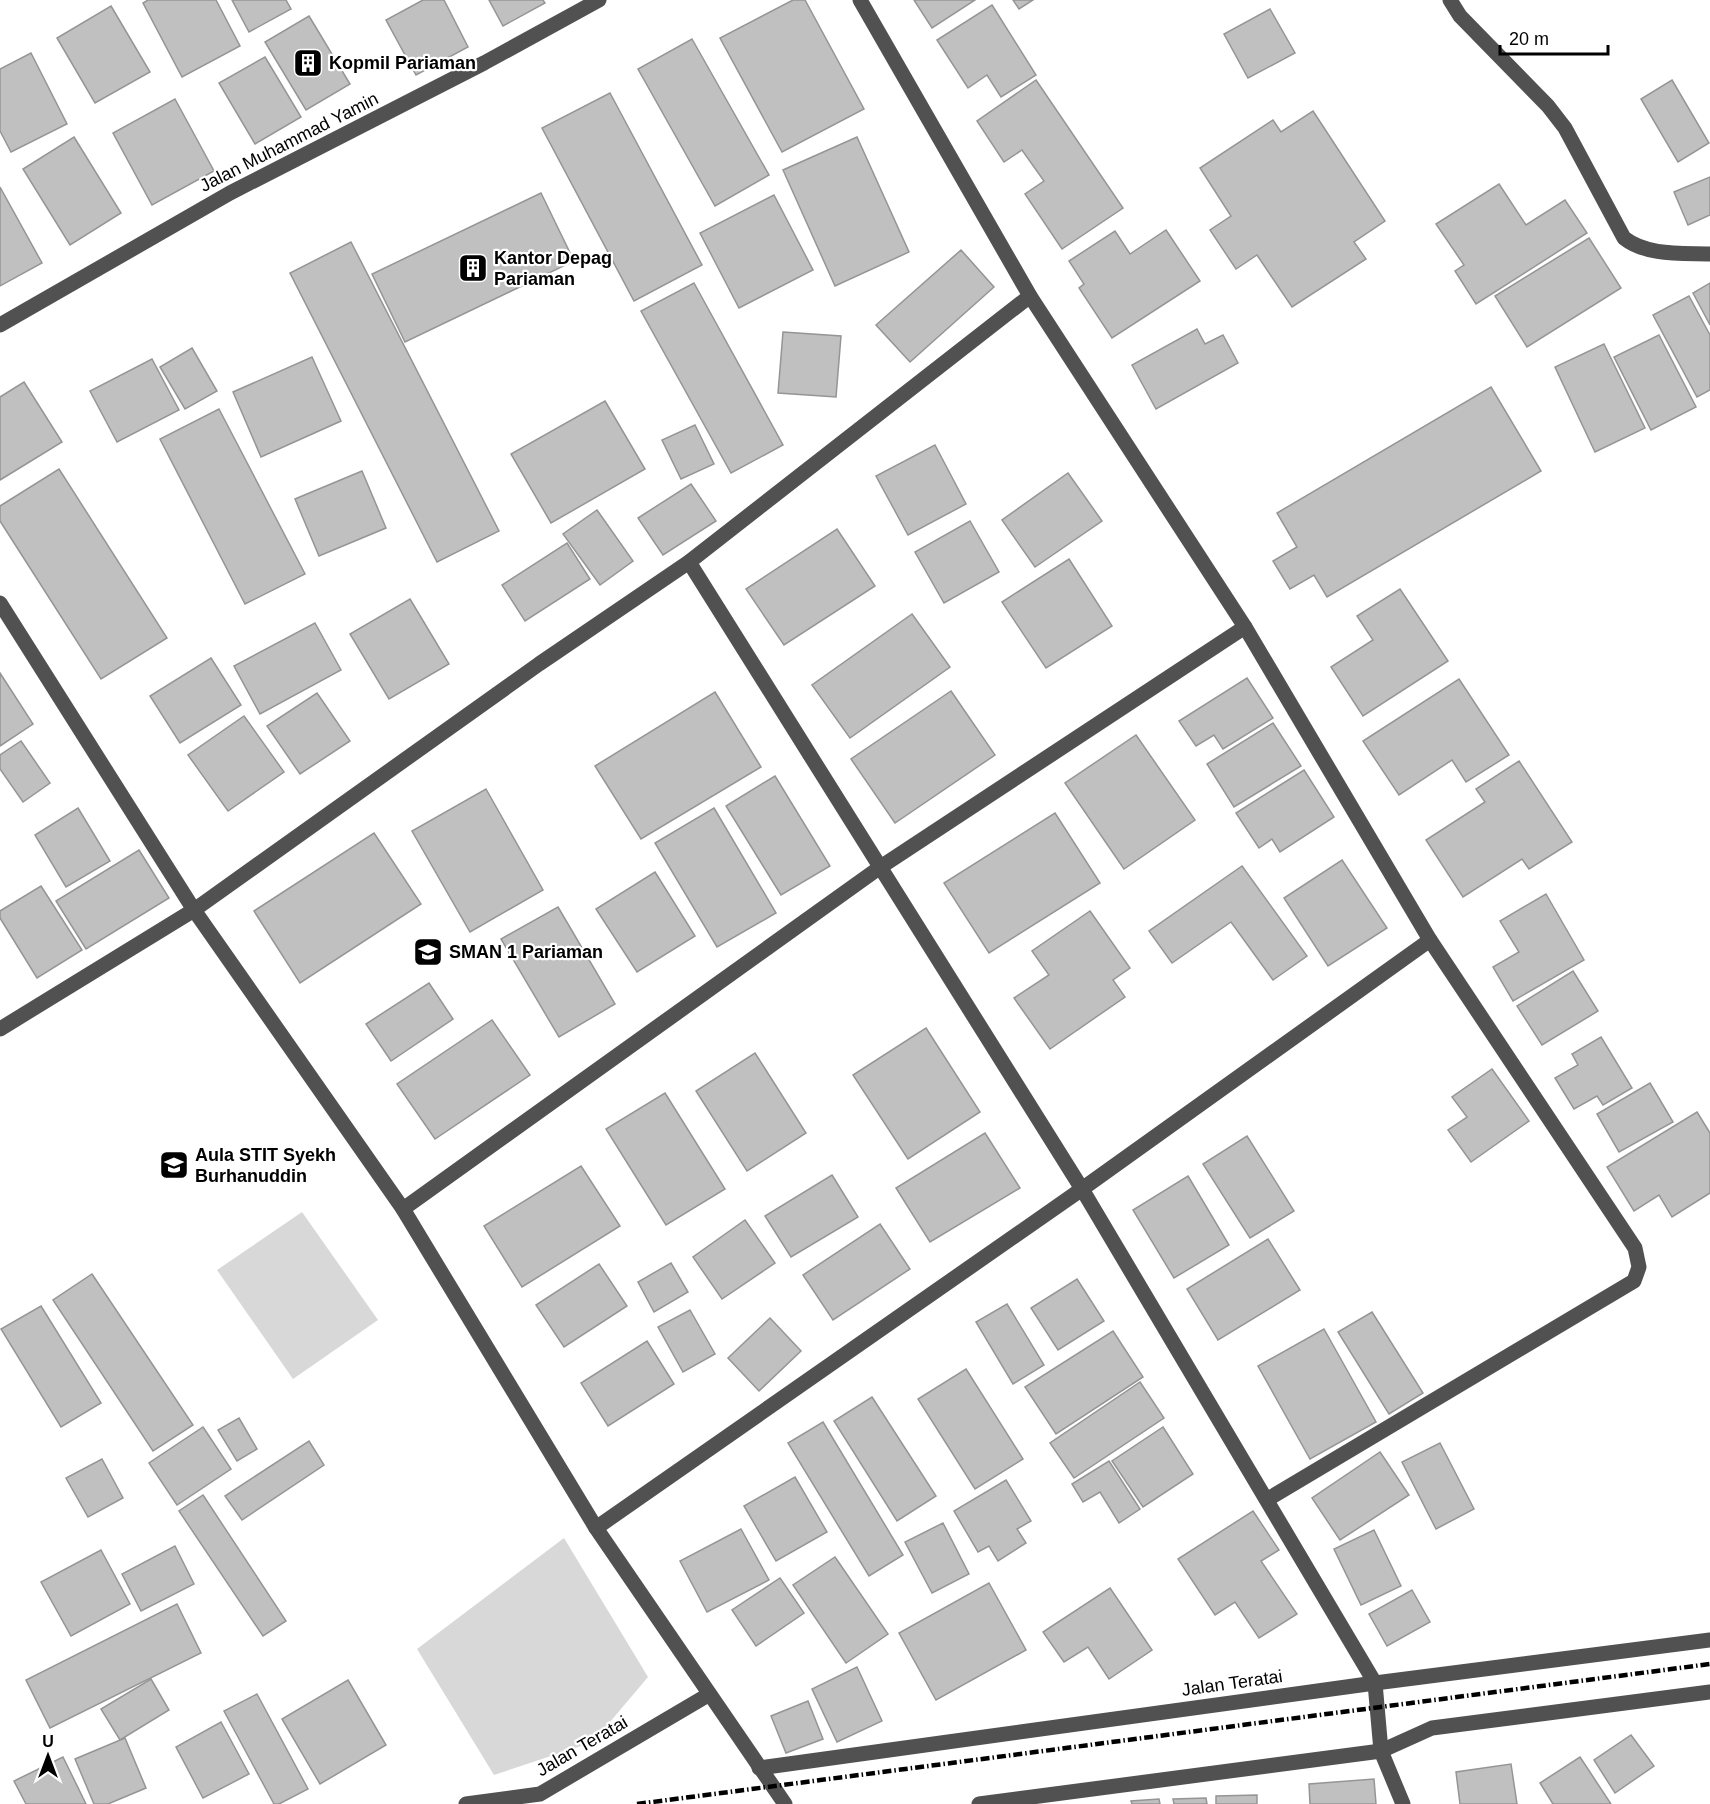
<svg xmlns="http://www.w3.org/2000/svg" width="1710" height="1804" font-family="Helvetica,sans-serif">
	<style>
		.green { fill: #d8d8d8 }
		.building { fill: #c0c0c0; stroke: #959595; stroke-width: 1.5 }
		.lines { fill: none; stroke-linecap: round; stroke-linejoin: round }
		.minor { stroke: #515151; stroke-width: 15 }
		.rail { stroke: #000; stroke-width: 4.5; stroke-dasharray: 9 3 1.5 3; stroke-linecap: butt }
		.labels { text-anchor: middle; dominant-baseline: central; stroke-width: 4.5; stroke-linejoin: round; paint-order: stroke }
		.poi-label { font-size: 18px; font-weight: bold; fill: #000; stroke: #fff; text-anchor: start }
		.street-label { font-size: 18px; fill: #000; stroke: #fff }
	</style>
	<rect width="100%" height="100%" fill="#fff"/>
	<g class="green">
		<path d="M302 1212 378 1320 293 1379 217 1270Z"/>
		<path d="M564 1538 648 1677 593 1742 494 1775 417 1649Z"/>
	</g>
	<g class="building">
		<path d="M148 0H216L240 46 182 77 143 3Z"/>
		<path d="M232 0H286L291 9 249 32Z"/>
		<path d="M423 0H444L468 47 416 75 386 20Z"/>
		<path d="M489 0H543L545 3 503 26Z"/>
		<path d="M793 0H805L864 109 782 152 720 38Z"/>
		<path d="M914 0H975L932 28Z"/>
		<path d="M1013 0H1033L1019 9Z"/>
		<path d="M992 5 1036 75 1001 97 987 75 968 88 937 40Z"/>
		<path d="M111 6 150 72 95 103 57 38Z"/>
		<path d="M1270 9 1295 53 1248 78 1224 34Z"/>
		<path d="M309 16 350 84 306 110 265 42Z"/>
		<path d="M692 39 769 175 715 206 638 69Z"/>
		<path d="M31 53 67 124 11 152 0 131V69Z"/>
		<path d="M265 57 301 117 255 144 219 83Z"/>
		<path d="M1036 80 1123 208 1062 249 1025 194 1044 181 1022 150 1004 162 977 121Z"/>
		<path d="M1672 80 1709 143 1678 162 1641 99Z"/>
		<path d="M610 93 702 265 634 301 542 128Z"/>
		<path d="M175 99 214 171 152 205 113 133Z"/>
		<path d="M1313 111 1385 221 1354 242 1366 259 1292 307 1257 255 1236 269 1210 230 1231 216 1200 168 1273 120 1281 132Z"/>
		<path d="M74 137 121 213 70 245 23 169Z"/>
		<path d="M857 137 909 252 835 286 783 170Z"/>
		<path d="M1710 177V215L1688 225 1674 192Z"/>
		<path d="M1499 184 1526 225 1565 200 1587 233 1476 304 1455 271 1464 265 1436 224Z"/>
		<path d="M0 187 42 263 0 286Z"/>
		<path d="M541 193 574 261 405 342 372 274Z"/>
		<path d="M774 195 813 270 739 308 700 233Z"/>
		<path d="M1166 230 1200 281 1112 338 1079 288 1084 284 1069 261 1115 231 1130 254Z"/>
		<path d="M1589 238 1621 288 1527 347 1495 296Z"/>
		<path d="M351 242 499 531 437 562 290 273Z"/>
		<path d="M961 250 994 287 910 362 876 325Z"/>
		<path d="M694 283 783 445 731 473 641 311Z"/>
		<path d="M1710 283V325L1693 293Z"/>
		<path d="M1689 296 1710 335V390L1697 397 1653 315Z"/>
		<path d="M1197 329 1205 344 1223 335 1238 363 1156 409 1132 365Z"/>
		<path d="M783 332 841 336 836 397 778 393Z"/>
		<path d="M1659 335 1696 407 1651 430 1614 357Z"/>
		<path d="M1604 344 1645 428 1595 452 1555 367Z"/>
		<path d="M192 348 217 391 185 409 160 367Z"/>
		<path d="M312 357 341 421 261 457 233 392Z"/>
		<path d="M152 359 179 410 117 442 90 391Z"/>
		<path d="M24 382 62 442 0 480V397Z"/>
		<path d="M1491 387 1541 471 1327 597 1314 575 1290 589 1273 561 1297 547 1277 513Z"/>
		<path d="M605 401 645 469 551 523 511 454Z"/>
		<path d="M219 409 305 574 245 604 160 439Z"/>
		<path d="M695 425 714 464 681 479 662 440Z"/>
		<path d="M935 445 966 504 908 535 876 476Z"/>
		<path d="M59 469 167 638 101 679 0 521V506Z"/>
		<path d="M362 471 386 528 319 556 295 499Z"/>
		<path d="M1068 473 1102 521 1035 567 1002 520Z"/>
		<path d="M691 484 716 521 663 555 638 518Z"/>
		<path d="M597 510 633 561 600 585 563 534Z"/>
		<path d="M970 521 999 572 944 603 915 552Z"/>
		<path d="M837 529 875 586 784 645 746 589Z"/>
		<path d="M567 543 590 579 525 621 502 585Z"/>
		<path d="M1069 559 1112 626 1046 668 1002 602Z"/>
		<path d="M1400 589 1448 661 1363 716 1331 667 1373 640 1357 616Z"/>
		<path d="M410 599 449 664 389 699 350 634Z"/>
		<path d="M912 614 950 667 850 738 812 685Z"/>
		<path d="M315 623 341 670 260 714 234 666Z"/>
		<path d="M211 658 241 705 180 743 150 696Z"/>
		<path d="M0 673 33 724 0 746Z"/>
		<path d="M1247 678 1273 718 1223 749 1214 735 1196 746 1179 721Z"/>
		<path d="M1459 679 1509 755 1466 782 1452 760 1399 795 1363 741Z"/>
		<path d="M951 691 995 755 895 823 851 759Z"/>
		<path d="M715 692 761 767 641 839 595 766Z"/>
		<path d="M317 693 350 741 300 774 267 726Z"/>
		<path d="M244 716 284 772 228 811 188 755Z"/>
		<path d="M1273 723 1301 766 1234 807 1207 764Z"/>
		<path d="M1136 735 1195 820 1124 869 1065 783Z"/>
		<path d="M21 741 50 783 23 802 0 769V755Z"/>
		<path d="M1519 761 1572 842 1529 869 1522 859 1463 897 1426 840 1485 802 1476 789Z"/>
		<path d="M1304 770 1334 817 1280 852 1272 839 1259 848 1236 813Z"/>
		<path d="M775 776 830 866 781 895 726 806Z"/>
		<path d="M486 789 543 890 470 932 412 831Z"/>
		<path d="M78 808 110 861 66 887 35 835Z"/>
		<path d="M714 808 776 913 717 947 655 843Z"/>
		<path d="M1055 813 1100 883 989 953 944 883Z"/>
		<path d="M374 833 421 904 300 983 254 911Z"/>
		<path d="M139 850 169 898 86 949 56 901Z"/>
		<path d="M1342 860 1387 928 1328 966 1284 898Z"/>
		<path d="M1242 866 1307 956 1273 980 1231 922 1172 963 1149 931Z"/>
		<path d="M655 872 695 936 637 972 596 909Z"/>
		<path d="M41 886 82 950 37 978 0 918V911Z"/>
		<path d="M1546 894 1584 960 1513 1001 1493 967 1519 952 1500 921Z"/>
		<path d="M558 907 615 1004 559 1037 501 939Z"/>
		<path d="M1090 911 1130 968 1113 980 1125 997 1050 1049 1014 998 1049 975 1032 951Z"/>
		<path d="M1573 971 1598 1011 1542 1045 1517 1006Z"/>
		<path d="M429 983 453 1019 391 1061 366 1024Z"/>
		<path d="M492 1020 530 1075 435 1139 397 1084Z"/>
		<path d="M926 1028 980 1112 908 1159 853 1075Z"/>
		<path d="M1601 1037 1632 1088 1603 1105 1597 1096 1574 1109 1555 1078 1578 1065 1572 1054Z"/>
		<path d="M755 1053 806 1133 747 1171 696 1091Z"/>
		<path d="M1492 1069 1529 1121 1471 1162 1448 1130 1467 1117 1452 1097Z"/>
		<path d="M1650 1083 1673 1122 1619 1152 1597 1114Z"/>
		<path d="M665 1093 725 1189 666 1225 606 1129Z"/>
		<path d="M1697 1112 1710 1133V1193L1672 1217 1659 1195 1634 1211 1607 1167Z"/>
		<path d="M985 1133 1020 1188 930 1242 896 1188Z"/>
		<path d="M1247 1136 1294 1211 1250 1238 1203 1164Z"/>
		<path d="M581 1166 620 1226 522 1287 484 1226Z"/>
		<path d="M832 1175 858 1217 791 1257 765 1216Z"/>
		<path d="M1188 1176 1229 1245 1174 1278 1133 1210Z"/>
		<path d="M745 1220 775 1263 722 1299 693 1257Z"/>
		<path d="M880 1224 910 1269 833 1320 803 1275Z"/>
		<path d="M1268 1239 1300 1290 1218 1340 1187 1289Z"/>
		<path d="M671 1263 688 1292 654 1312 638 1282Z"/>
		<path d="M599 1264 627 1306 564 1347 536 1305Z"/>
		<path d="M92 1274 193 1425 153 1451 53 1300Z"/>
		<path d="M1077 1279 1104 1321 1058 1350 1031 1308Z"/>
		<path d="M1007 1304 1044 1365 1013 1384 976 1322Z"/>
		<path d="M41 1306 101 1403 61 1427 1 1329Z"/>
		<path d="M690 1310 715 1354 683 1372 658 1327Z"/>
		<path d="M1372 1312 1423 1393 1389 1414 1338 1332Z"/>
		<path d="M770 1318 801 1351 759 1391 728 1358Z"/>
		<path d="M1324 1329 1376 1422 1310 1459 1258 1366Z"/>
		<path d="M1113 1331 1143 1377 1056 1434 1025 1387Z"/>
		<path d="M647 1341 674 1384 608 1426 581 1383Z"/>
		<path d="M966 1369 1023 1459 975 1489 918 1399Z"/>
		<path d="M1140 1382 1164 1418 1074 1478 1050 1443Z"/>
		<path d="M872 1397 936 1496 897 1521 834 1421Z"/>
		<path d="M239 1418 257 1449 237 1461 218 1430Z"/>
		<path d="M823 1422 903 1555 869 1576 788 1443Z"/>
		<path d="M203 1427 231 1469 177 1505 149 1463Z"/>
		<path d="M1163 1427 1193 1474 1143 1507 1112 1461Z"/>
		<path d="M309 1441 324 1465 242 1520 225 1496Z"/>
		<path d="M1440 1443 1474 1509 1436 1529 1402 1462Z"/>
		<path d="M1380 1452 1409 1495 1340 1540 1312 1498Z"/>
		<path d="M102 1459 123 1498 88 1517 66 1478Z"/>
		<path d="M1109 1461 1140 1509 1119 1523 1100 1492 1083 1502 1072 1484Z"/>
		<path d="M795 1477 827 1532 776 1561 744 1506Z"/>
		<path d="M1006 1480 1031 1521 1017 1529 1026 1543 998 1561 989 1546 978 1552 954 1511Z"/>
		<path d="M203 1495 286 1621 263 1636 179 1511Z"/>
		<path d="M1253 1511 1279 1550 1261 1561 1297 1614 1259 1638 1235 1602 1215 1615 1178 1559Z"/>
		<path d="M943 1523 969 1574 932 1593 905 1542Z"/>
		<path d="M741 1529 769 1580 707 1612 680 1561Z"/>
		<path d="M1374 1530 1401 1586 1361 1605 1334 1549Z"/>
		<path d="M175 1546 194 1584 141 1611 122 1574Z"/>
		<path d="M101 1550 130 1604 71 1636 41 1582Z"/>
		<path d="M835 1557 888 1634 846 1663 793 1585Z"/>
		<path d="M780 1578 804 1613 756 1646 732 1610Z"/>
		<path d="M989 1583 1026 1650 936 1700 899 1633Z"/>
		<path d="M1110 1588 1152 1650 1109 1679 1088 1647 1064 1662 1043 1632Z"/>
		<path d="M1412 1590 1430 1622 1387 1646 1369 1614Z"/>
		<path d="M177 1604 201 1653 50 1728 26 1680Z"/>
		<path d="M857 1667 882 1721 837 1742 812 1689Z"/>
		<path d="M151 1679 169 1710 120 1740 101 1709Z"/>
		<path d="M348 1680 386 1745 320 1784 282 1719Z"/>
		<path d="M257 1694 308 1789 279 1804H274L224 1711Z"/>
		<path d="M808 1701 823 1739 786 1753 771 1716Z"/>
		<path d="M221 1722 249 1774 203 1798 176 1747Z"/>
		<path d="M1631 1735 1654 1766 1615 1793 1594 1760Z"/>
		<path d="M125 1738 146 1788 108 1804H94L75 1759Z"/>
		<path d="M63 1757 86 1804H26L14 1781Z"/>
		<path d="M1580 1757 1611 1804H1553L1540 1783Z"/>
		<path d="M1511 1764 1517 1804H1460L1456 1772Z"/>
		<path d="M1374 1779 1376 1804H1310L1309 1784Z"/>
		<path d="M1257 1795V1804H1216V1796Z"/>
		<path d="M1206 1798 1207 1804H1174L1173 1799Z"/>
		<path d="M1159 1799 1160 1804H1132L1131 1801Z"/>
	</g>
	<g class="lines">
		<g class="minor">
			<path d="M860 0 1030 296 1245 627 1430 940 1635 1248 1639 1267 1634 1281 1268 1499"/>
			<path d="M1450 0 1460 16 1548 106 1565 128 1624 238C1647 256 1681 253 1710 254"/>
			<path d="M0 325 230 193 484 63 599 0"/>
			<path d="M689 562 1082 1189 1375 1683 1381 1751 1403 1804"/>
			<path d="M0 603 194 910 403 1209 596 1528 785 1804"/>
			<path d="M0 1029 194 910 539 664 689 562 1030 296"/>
			<path d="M403 1209 879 868 1245 627"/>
			<path d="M596 1528 1082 1189 1430 940"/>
			<path d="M759 1768 1375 1683 1710 1640"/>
			<path d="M466 1804 540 1794 708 1695"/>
			<path d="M979 1804 1381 1751 1432 1728 1710 1692"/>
		</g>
		<path class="rail" d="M637 1804 1710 1664"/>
	</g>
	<defs>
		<g id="building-square" transform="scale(1.5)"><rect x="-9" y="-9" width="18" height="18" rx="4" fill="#000" stroke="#fff"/><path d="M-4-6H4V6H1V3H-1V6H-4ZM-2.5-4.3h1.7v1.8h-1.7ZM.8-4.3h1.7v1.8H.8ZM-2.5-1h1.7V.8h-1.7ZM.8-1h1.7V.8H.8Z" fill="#fff"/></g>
		<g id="school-square" transform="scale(1.5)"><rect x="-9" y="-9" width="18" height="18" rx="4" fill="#000" stroke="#fff"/><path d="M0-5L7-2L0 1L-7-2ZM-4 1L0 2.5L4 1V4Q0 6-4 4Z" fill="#fff"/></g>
		<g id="university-square" transform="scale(1.5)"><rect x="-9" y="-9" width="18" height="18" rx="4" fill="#000" stroke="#fff"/><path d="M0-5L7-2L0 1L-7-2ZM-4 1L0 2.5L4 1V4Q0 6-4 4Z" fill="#fff"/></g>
	</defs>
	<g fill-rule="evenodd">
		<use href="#building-square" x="308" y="63"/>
		<use href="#building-square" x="473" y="268"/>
		<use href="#school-square" x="428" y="952"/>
		<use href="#university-square" x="174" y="1165"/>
	</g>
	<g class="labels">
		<g class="poi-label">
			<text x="329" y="63">Kopmil Pariaman</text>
			<text x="494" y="258">Kantor Depag<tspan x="494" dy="21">Pariaman</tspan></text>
			<text x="449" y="952">SMAN 1 Pariaman</text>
			<text x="195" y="1155">Aula STIT Syekh<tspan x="195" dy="21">Burhanuddin</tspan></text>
		</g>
		<g class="street-label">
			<text transform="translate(289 142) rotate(-27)">Jalan Muhammad Yamin</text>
			<text transform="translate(1232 1683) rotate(-8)">Jalan Teratai</text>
			<text transform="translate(582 1746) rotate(-30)">Jalan Teratai</text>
		</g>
	</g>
	<g transform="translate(48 1756)" stroke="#ffffff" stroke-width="4.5" paint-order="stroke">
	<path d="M0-4.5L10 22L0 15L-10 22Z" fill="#000000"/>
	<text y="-9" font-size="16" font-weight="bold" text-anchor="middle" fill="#000000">U</text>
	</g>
	<path d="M1500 45v9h108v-9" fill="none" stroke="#000000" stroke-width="3"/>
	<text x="1509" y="45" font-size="18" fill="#000000" stroke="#ffffff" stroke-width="4.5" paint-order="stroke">20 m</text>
</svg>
